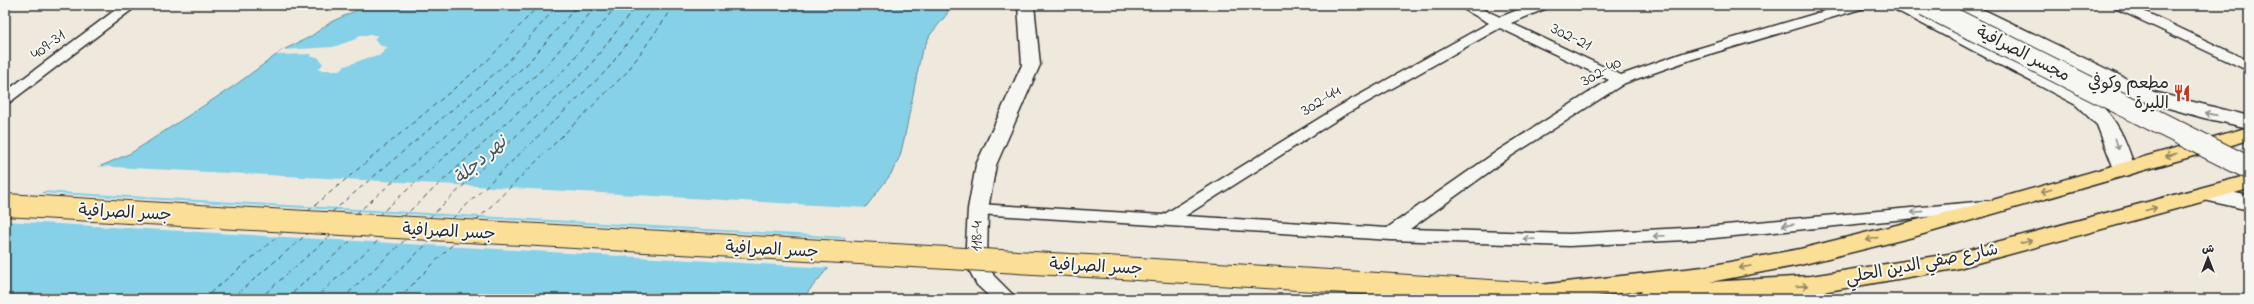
<svg xmlns="http://www.w3.org/2000/svg" width="2254" height="304" font-family="'Indie Flower','Playpen Sans Arabic',sans-serif">
	<style>
		.water { fill: #86d1e7; stroke: #628f9c }
		.pier { fill: #efe8dd }
		.lines { fill: none; stroke-linecap: round; stroke-linejoin: round }
		.ferry { stroke: #42545a; stroke-width: 1; stroke-dasharray: 5 4; stroke-linecap: butt }
		.minor-casing { stroke: #2b2b2b; stroke-width: 3 }
		.tertiary-casing { stroke: #2b2b2b; stroke-width: 3 }
		.secondary-casing { stroke: #2b2b2b; stroke-width: 3 }
		.primary-casing { stroke: #2b2b2b; stroke-width: 3 }
		.minor { fill: #f6f6f2; fill-rule: evenodd }
		.tertiary { fill: #f6f6f2; fill-rule: evenodd }
		.secondary { fill: #f6f6f2; fill-rule: evenodd }
		.primary { fill: #fbdf96; fill-rule: evenodd }
		.secondary-bridge-casing { stroke: #2b2b2b; stroke-width: 24; stroke-linecap: butt }
		.primary-bridge-casing { stroke: #2b2b2b; stroke-width: 24; stroke-linecap: butt }
		.secondary-bridge { stroke: #f6f6f2; stroke-width: 22 }
		.primary-bridge { stroke: #fbdf96; stroke-width: 22 }
		.oneway { stroke: #90908e }
		.oneway2 { stroke: #938560 }
		.labels { text-anchor: middle; dominant-baseline: central; stroke-width: 4; stroke-linejoin: round; paint-order: stroke }
		.street-label { font-size: 17px; fill: #2b2b2b; stroke: #f6f6f2 }
		.poi-label { font-size: 17px; fill: #2b2b2b; stroke: #f6f6f2; text-anchor: end }
		.water-label { font-size: 18px; font-style: italic; fill: #42545a; stroke: #f6f6f2 }
	</style>
	<rect width="100%" height="100%" fill="#efe8dd"/>
	<filter id="ink" filterUnits="userSpaceOnUse"><feTurbulence type="fractalNoise" baseFrequency=".025" numOctaves="2"/><feDisplacementMap in="SourceGraphic" scale="8" xChannelSelector="R" yChannelSelector="G"/><feConvolveMatrix kernelMatrix="1 2 1 2 8 2 1 2 1" color-interpolation-filters="sRGB"/></filter>
	<g filter="url(#ink)">
		<path class="water" d="M368 5H949L947 14 930 35 921 54 905 135 900 156 891 174 849 229 829 267 802 299H5V214L55 186 131 153 234 86 283 50 310 37 331 22Z"/>
		<g class="pier">
			<path d="M360 35H378L374 39 381 46 388 47 379 56 370 57 345 66 340 70H318L323 64 318 57H310L312 54 276 55 283 50 333 47 356 39Z"/>
			<path d="M95 166 476 186 868 208 847 237 42 191Z"/>
			<path d="M39 193 846 239 830 268 5 221V212Z"/>
		</g>
		<g class="lines">
			<g class="ferry">
				<path d="M308 211 487 61 539 5"/>
				<path d="M332 212 507 63 558 5"/>
				<path d="M356 214 527 64 578 5"/>
				<path d="M378 216 546 66 597 5"/>
				<path d="M403 217 567 67 617 5"/>
				<path d="M429 218 587 69 637 5"/>
				<path d="M452 219 607 70 656 5"/>
				<path d="M476 221 627 72 675 5"/>
				<path d="M203 299 284 231"/>
				<path d="M231 299 308 233"/>
				<path d="M259 299 332 234"/>
				<path d="M286 299 357 235"/>
				<path d="M314 299 382 237"/>
				<path d="M342 299 407 238"/>
				<path d="M369 299 431 240"/>
				<path d="M398 299 457 240"/>
			</g>
			<g class="minor-casing">
				<g id="minor">
					<path d="M122 5H138L10 102 5 104V92Z"/>
					<path d="M1456 5H1474L1500 17 1530 5H1549L1547 8 1511 23 1621 75 1683 53 1845 5H1866L1864 8 1693 59 1625 83 1511 156 1410 229 1569 234 1704 227 1986 201 1992 202 1994 206 1992 210 1986 211 1704 239 1569 246 1391 240 978 214 972 213 969 209 972 205 978 204 1163 215 1336 108 1489 23ZM1500 28 1609 80 1499 150 1387 228 1185 216 1346 114Z"/>
					<path d="M2113 5H2131L2249 61V71L2115 8Z"/>
				</g>
			</g>
			<g class="tertiary-casing">
				<path id="tertiary" d="M1018 5H1034L1040 65 996 165 988 209 987 262 994 276 1017 299H992L977 285 965 262 968 209 976 165 1022 65Z"/>
			</g>
			<g class="secondary-casing">
				<g id="secondary">
					<path d="M1892 5H1915L2090 96C2116 115 2126 139 2135 169L2132 174 2124 176 2116 174 2097 125 2076 105 1894 9Z"/>
					<path d="M1951 5H1974L2154 92 2249 116V128L2204 118 2140 100 1953 9Z"/>
					<path d="M2208 187 2249 196V210L2200 199 2196 194 2200 189Z"/>
				</g>
			</g>
			<g class="primary-casing">
				<path id="primary" d="M2249 127V140L1913 237 1800 265 1710 282 1811 276 1955 253 2249 175V189L1955 269 1811 294 1716 299H1643L1640 294 1642 291 1572 299H1529L1526 294 1530 288 1539 285 1703 267 1800 249 1961 209Z"/>
			</g>
			<use href="#minor" class="minor"/>
			<use href="#tertiary" class="tertiary"/>
			<use href="#secondary" class="secondary"/>
			<use href="#primary" class="primary"/>
			<g class="secondary-bridge-casing">
				<path id="secondary-bridge" d="M1925 5 2249 168"/>
			</g>
			<g class="primary-bridge-casing">
				<path id="primary-bridge" d="M5 205 1106 267 1539 294"/>
			</g>
			<use href="#secondary-bridge" class="secondary-bridge"/>
			<use href="#primary-bridge" class="primary-bridge"/>
		</g>
		<defs><path id="oneway-shaft" d="M-6 0H5M1.5-3L5.5 0L1.5 3" fill="none" stroke-width="1.6" stroke-linecap="round" stroke-linejoin="round"/></defs>
		<g class="oneway">
			<use href="#oneway-shaft" transform="translate(2211 114) rotate(-167)"/>
			<use href="#oneway-shaft" transform="translate(2117 144) rotate(74)"/>
			<use href="#oneway-shaft" transform="translate(1917 212) rotate(174)"/>
			<use href="#oneway-shaft" transform="translate(1788 225) rotate(174)"/>
			<use href="#oneway-shaft" transform="translate(1659 236) rotate(177)"/>
			<use href="#oneway-shaft" transform="translate(1529 239) rotate(-178)"/>
		</g>
		<g class="oneway2">
			<use href="#oneway-shaft" transform="translate(2171 155) rotate(164)"/>
			<use href="#oneway-shaft" transform="translate(2046 191) rotate(164)"/>
			<use href="#oneway-shaft" transform="translate(2151 209) rotate(-15)"/>
			<use href="#oneway-shaft" transform="translate(1872 239) rotate(166)"/>
			<use href="#oneway-shaft" transform="translate(2026 242) rotate(-15)"/>
			<use href="#oneway-shaft" transform="translate(1745 267) rotate(170)"/>
			<use href="#oneway-shaft" transform="translate(1802 286) rotate(-4)"/>
		</g>
	</g>
	<defs>
		<g id="restaurant-bare" transform="scale(1.38)"><path d="M-5-6h1v4h1v-4h1v4h1v-4h1v5L-1.5 .5V6h-2V.5L-5-1ZM5-6V6H3V1.5H1.5Q1.5-4 5-6Z" fill="#c8321e" stroke="#f6f6f2" stroke-width="2.5" paint-order="stroke"/></g>
	</defs>
	<g fill-rule="evenodd">
		<use href="#restaurant-bare" x="2182" y="93"/>
	</g>
	<g class="labels">
		<g class="street-label">
			<text transform="translate(1571 37) rotate(26)">302-21</text>
			<text transform="translate(48 45) rotate(-37)">409-31</text>
			<text transform="translate(2023 54) rotate(27)">مجسر الصرافية</text>
			<text transform="translate(1601 72) rotate(-29)">302-40</text>
			<text transform="translate(1321 101) rotate(-31)">302-44</text>
			<text transform="translate(125 213) rotate(3)">جسر الصرافية</text>
			<text transform="translate(449 232) rotate(3)">جسر الصرافية</text>
			<text transform="translate(977 236) rotate(-88)">118-4</text>
			<text transform="translate(772 250) rotate(3)">جسر الصرافية</text>
			<text transform="translate(1922 264) rotate(-11)">شارع صفي الدين الحلي</text>
			<text transform="translate(1096 267) rotate(3)">جسر الصرافية</text>
		</g>
		<g class="poi-label">
			<text x="2169" y="83">مطعم وكوفي<tspan x="2169" dy="20">الليرة</tspan></text>
		</g>
		<g class="water-label">
			<text transform="translate(481 161) rotate(-41)">نهر دجلة</text>
		</g>
	</g>
	<rect width="2254" height="304" fill="none" stroke="#f6f6f2" stroke-width="20"/>
	<rect x="10" y="10" width="2234" height="284" fill="none" stroke="#2b2b2b" stroke-width="1.5" filter="url(#ink)"/>
	<g transform="translate(2208 258)" stroke="#f6f6f2" stroke-width="3" paint-order="stroke">
	<path d="M0-3L7 15L0 10L-7 15Z" fill="#2b2b2b"/>
	<text y="-6" font-size="11" font-weight="bold" text-anchor="middle" fill="#2b2b2b">ش</text>
	</g>
</svg>
